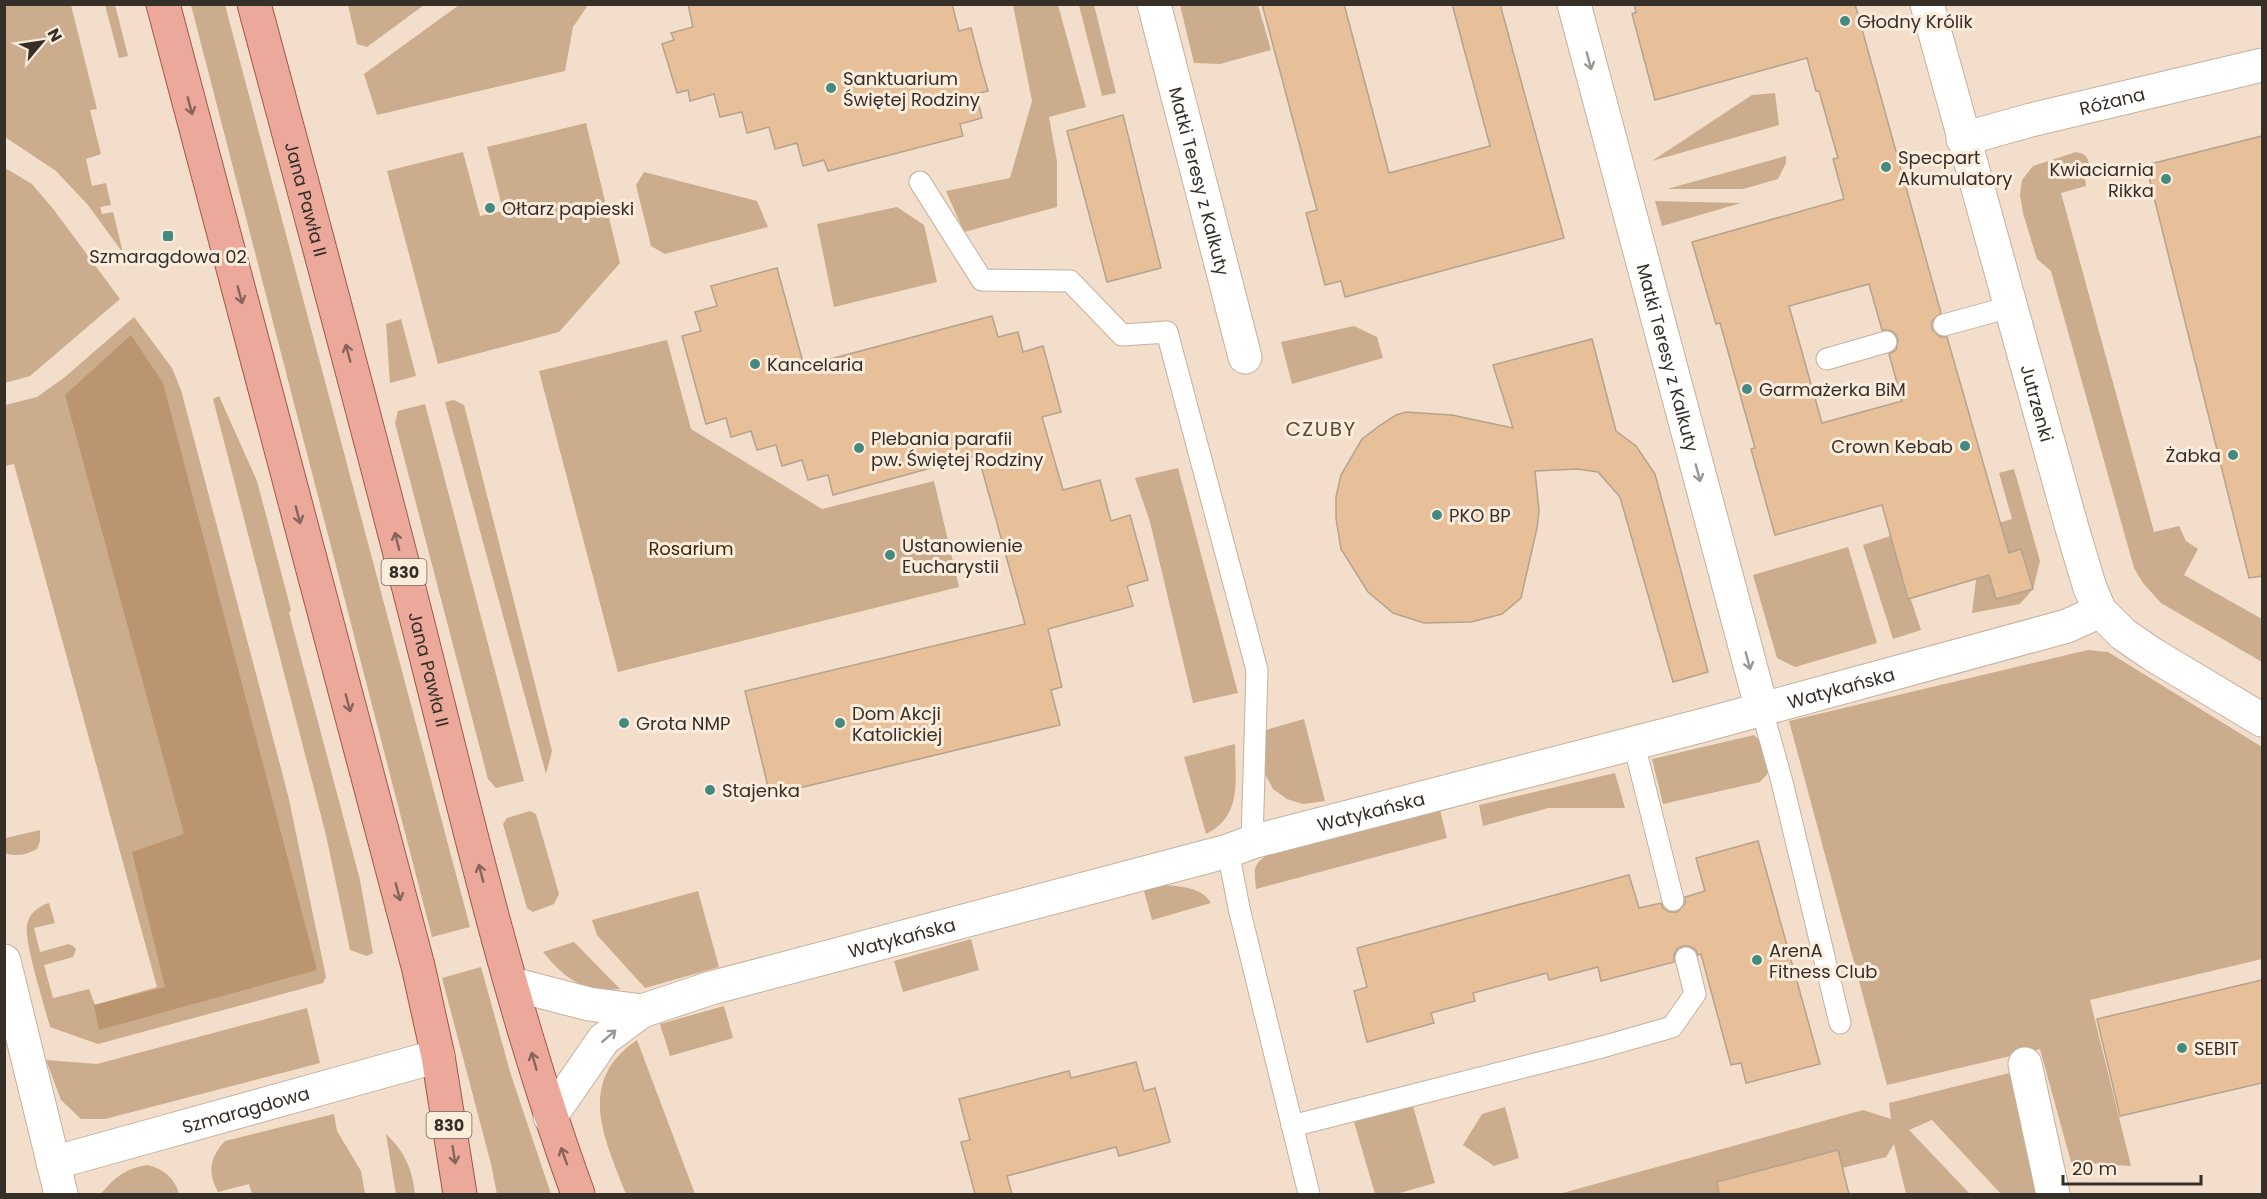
<svg xmlns="http://www.w3.org/2000/svg" width="2267" height="1199" font-family="Poppins,sans-serif">
	<style>
		.green { fill: #cbac8c }
		.forest { fill: #bb956f }
		.building { fill: #e7c099; stroke: #b5a28f; stroke-width: 1.5; fill-rule: evenodd }
		.lines { fill: none; stroke-linecap: round; stroke-linejoin: round }
		.lane-casing { stroke: #c5b19e; stroke-width: 23 }
		.street-casing { stroke: #c5b19e; stroke-width: 35 }
		.primary-casing { stroke: #a35847; stroke-width: 35 }
		.lane { stroke: #fff; stroke-width: 21 }
		.street { stroke: #fff; stroke-width: 33 }
		.primary { stroke: #eba89b; stroke-width: 33 }
		.oneway { stroke: #9a9793 }
		.oneway2 { stroke: #87655b }
		.poi-dot { fill: #458a81; stroke: #fcecdc; stroke-width: 2 }
		.labels { text-anchor: middle; dominant-baseline: central; stroke-width: 6; stroke-linejoin: round; paint-order: stroke }
		.shield { fill: #fcecdc; stroke: #71685d; stroke-width: 1.5 }
		.shield-label { font-size: 16px; font-weight: bold; fill: #362f27 }
		.poi-label { font-size: 18px; fill: #362f27; stroke: #fcecdc; text-anchor: start }
		.street-label { font-size: 18px; fill: #362f27; stroke: #fcecdc }
		.park-label { font-size: 18px; fill: #432808; stroke: #fcecdc }
		.neighbourhood-label { font-size: 20px; letter-spacing: 1.5px; fill: #5b4b3a; stroke: #fcecdc }
	</style>
	<rect width="100%" height="100%" fill="#f2deca"/>
	<g class="green">
		<path d="M4 5H71L97 109 90 110 101 154 86 159 92 186 106 183 111 205 100 207 102 214 113 212 123 253 88 205 56 171 5 137Z"/>
		<path d="M105 5H115L128 56 119 58Z"/>
		<path d="M191 5H225L470 927 432 937Z"/>
		<path d="M348 5V4L424 5 367 47 357 44Z"/>
		<path d="M459 5H588L573 27 565 71 377 115 364 74Z"/>
		<path d="M1013 5H1058L1086 107 1049 117 1057 162V207L964 232 946 191 1010 178 1032 101Z"/>
		<path d="M1079 5H1094L1116 93 1102 96Z"/>
		<path d="M1180 5H1258L1271 50 1220 64 1194 63Z"/>
		<path d="M1775 93 1779 125 1652 161 1752 95Z"/>
		<path d="M586 123 620 263 559 332 438 364 387 171 463 152 480 216 503 211 487 147Z"/>
		<path d="M2076 152C2085 154 2088 156 2089 165L2084 173 2086 186 2061 193 2154 532 2179 526 2186 541 2198 549 2184 575 2262 619V662L2161 603 2143 583 2134 568 2051 271 2037 259 2023 213 2020 195 2022 180 2033 166Z"/>
		<path d="M1786 156V163L1778 179 1743 189H1667Z"/>
		<path d="M5 168 32 184 54 210 120 299 30 376 5 383Z"/>
		<path d="M644 172 757 201 768 227 665 254 651 246 636 185Z"/>
		<path d="M1655 201 1741 203 1662 226Z"/>
		<path d="M897 207 924 225 937 282 834 307 817 224Z"/>
		<path d="M134 317 172 368 181 390 288 795 326 977 323 983 98 1044 50 1027C45 1007 24 942 27 925 29 914 38 906 49 903L55 923 34 928 40 952 69 944 73 946 76 949 73 957 44 965 53 998 89 989 95 1005 157 987 14 464 5 466V405L37 397 65 377Z"/>
		<path d="M401 319 416 376 390 383 386 324Z"/>
		<path d="M1354 326 1377 337 1383 358 1292 384 1281 342Z"/>
		<path d="M667 340 691 429 822 509 934 481 959 587 618 672 539 371Z"/>
		<path d="M219 396 257 481 291 610 289 613 360 880 373 953 367 956 350 950 326 835 213 399Z"/>
		<path d="M454 400 464 405 552 751 546 774 445 402Z"/>
		<path d="M425 404 524 781 496 788 488 779 395 423 398 411Z"/>
		<path d="M1178 468 1238 693 1193 703 1150 522 1135 478Z"/>
		<path d="M2014 469 2040 561 2033 589 2020 604 1972 613 1979 555 1998 523 2012 519 1999 473Z"/>
		<path d="M1890 536 1921 630 1893 639 1863 545Z"/>
		<path d="M1848 547 1877 643 1795 667 1777 658 1753 575Z"/>
		<path d="M2088 650 2108 652 2262 747V959L2090 1000 2131 1166 2071 1162 2040 1049 1887 1085 1789 721Z"/>
		<path d="M1304 719 1325 801 1303 804 1287 799 1273 789 1264 772 1266 730Z"/>
		<path d="M1754 735 1760 741 1768 773 1760 782 1663 804 1652 759Z"/>
		<path d="M1235 744C1235 779 1243 816 1206 834L1184 757Z"/>
		<path d="M1615 773 1625 808H1548L1483 826 1479 805Z"/>
		<path d="M1440 810 1447 838 1256 889C1254 868 1252 864 1271 853Z"/>
		<path d="M530 811 536 814 559 894 554 904 533 912 527 908 503 824 507 818Z"/>
		<path d="M40 830V841L37 849C26 855 16 857 5 853V832L6 838Z"/>
		<path d="M1163 885C1179 886 1202 887 1211 903L1152 920 1144 891Z"/>
		<path d="M698 891 719 967 645 988 597 935 592 920Z"/>
		<path d="M971 939 979 970 903 992 894 961Z"/>
		<path d="M574 942 620 989C584 993 565 979 543 952Z"/>
		<path d="M481 967 511 1075 551 1194H497L491 1164 442 978Z"/>
		<path d="M724 1006 733 1038 670 1056 660 1024Z"/>
		<path d="M307 1008 320 1063 105 1119H81L61 1100 46 1060 97 1064Z"/>
		<path d="M637 1040 695 1194H626C605 1139 575 1082 637 1040Z"/>
		<path d="M2009 1073 2047 1194H2001L1932 1120 1909 1130 1970 1194H1906L1894 1144 1886 1157 1842 1168 1777 1167 1785 1194H1559L1863 1110 1891 1119 1889 1103Z"/>
		<path d="M1413 1106 1435 1183 1396 1194H1375L1354 1122Z"/>
		<path d="M1505 1107 1519 1158 1494 1166 1463 1145 1482 1114Z"/>
		<path d="M334 1114 337 1131 361 1171 365 1194H252L249 1184 218 1192C207 1172 210 1157 225 1141Z"/>
		<path d="M386 1134C405 1152 412 1169 415 1194H396Z"/>
		<path d="M148 1165C163 1169 175 1178 179 1194H101C113 1178 128 1167 148 1165Z"/>
	</g>
	<path class="forest" d="M131 335 163 383 317 970 99 1030 94 1005 165 987 132 852 184 834 65 395Z"/>
	<g class="building">
		<path d="M688 4H952L959 31 971 28 981 66 988 91 976 94 982 118 960 124 963 136 828 171 824 160 803 166 797 143 775 149 769 127 747 133 742 112 720 117 714 94 690 101 688 90 677 93 662 44 674 40 671 33 693 27Z"/>
		<path d="M1262 4H1344L1389 173 1490 146 1452 4H1500L1564 238 1345 297 1341 281 1325 285 1306 213 1317 210Z"/>
		<path d="M1634 4H1855L1941 313 1932 321V329L1940 337H1947L2009 553 2021 549 2033 589 1996 599 1989 575 1908 599 1882 505 1775 535 1751 449 1755 448 1720 323 1716 324 1692 242 1844 199 1833 159 1838 158 1819 91H1816L1807 58 1655 100 1632 14 1636 12ZM1869 284 1882 330H1888L1894 332 1898 339 1896 350 1889 354 1902 401 1822 423 1789 306Z"/>
		<path d="M1123 115 1161 268 1107 282 1067 131Z"/>
		<path d="M2262 136V576L2249 578 2146 165Z"/>
		<path d="M777 268 804 366 992 316 998 337 1018 332 1023 352 1043 346 1061 412 1042 417 1063 490 1100 480 1111 521 1130 515 1148 580 1127 586 1133 606 1048 629 1062 687 1051 690 1060 725 770 795 745 691 1025 624 978 455 833 495 828 475 808 480 802 460 782 466 776 445 757 450 751 431 731 437 726 418 706 424 682 336 701 331 695 312 717 306 711 286Z"/>
		<path d="M1592 339 1616 431 1636 446 1655 474 1708 672 1673 682 1620 497 1598 472 1577 469 1535 471 1539 511 1537 528 1521 598 1502 614 1471 622 1424 623 1393 613 1368 592 1341 549 1336 518V497L1341 475 1362 439 1379 426 1396 415 1406 412 1452 415 1513 428 1493 365Z"/>
		<path d="M1758 841 1820 1064 1746 1083 1741 1063 1731 1065 1701 954 1698 955 1695 949 1689 946H1682L1677 949 1674 955V962L1601 981 1598 967 1549 980 1547 973 1473 993 1475 1001 1431 1013 1434 1023 1367 1042 1354 991 1367 987 1357 948 1629 875 1639 908 1661 903 1663 908 1669 912H1677L1685 904V897L1705 891 1696 858Z"/>
		<path d="M2262 980V1083L2120 1116 2097 1019Z"/>
		<path d="M1136 1062 1144 1091 1155 1088 1170 1142 1119 1156 1116 1147 1007 1176 1012 1194H975L961 1142 970 1140 959 1099 1069 1071 1071 1078Z"/>
		<path d="M1838 1150 1849 1194H1719L1717 1182Z"/>
	</g>
	<g class="lines">
		<g class="lane-casing">
			<g id="lane">
				<path d="M920 182 982 280 1070 281 1122 335 1167 332 1257 670 1252 842"/>
				<path d="M1944 325 2010 307"/>
				<path d="M1827 359 1886 342"/>
				<path d="M1762 710 1782 782 1840 1023"/>
				<path d="M1634 744 1673 900"/>
				<path d="M1228 851 1239 908 1309 1194"/>
				<path d="M1292 1126 1602 1047 1672 1027 1695 994 1686 958"/>
			</g>
		</g>
		<g class="street-casing">
			<g id="street">
				<path id="s1" d="M1154 4 1245 357"/>
				<path id="s2" d="M1574 4 1762 710"/>
				<path id="s3" d="M1927 4 2072 528 2090 588 2100 611 2123 634 2152 654 2262 720"/>
				<path id="s4" d="M1963 139 2031 120 2262 65"/>
				<path d="M4 961 61 1194"/>
				<path d="M512 984 589 1004 642 1011 604 1039 550 1117"/>
				<path id="s5" d="M642 1011 711 988 1228 851 1252 842 1704 725 2067 626 2100 611"/>
				<path d="M2025 1064 2053 1194"/>
				<path id="s6" d="M53 1163 438 1056"/>
			</g>
		</g>
		<g class="primary-casing">
			<g id="primary">
				<path d="M163 4 418 966 438 1056 460 1194"/>
				<path id="s7" d="M254 4C310 212 366 419 419 628 467 818 511 1010 578 1194"/>
			</g>
		</g>
		<use href="#lane" class="lane"/>
		<use href="#street" class="street"/>
		<use href="#primary" class="primary"/>
	</g>
	<defs><path id="oneway-shaft" d="M-6 0H5M1.5-3L5.5 0L1.5 3" fill="none" stroke-width="1.6" stroke-linecap="round" stroke-linejoin="round" transform="scale(1.5)"/></defs>
	<g class="oneway">
		<use href="#oneway-shaft" transform="translate(1589 61) rotate(75)"/>
		<use href="#oneway-shaft" transform="translate(1698 473) rotate(75)"/>
		<use href="#oneway-shaft" transform="translate(1748 661) rotate(75)"/>
		<use href="#oneway-shaft" transform="translate(609 1036) rotate(-41)"/>
	</g>
	<g class="oneway2">
		<use href="#oneway-shaft" transform="translate(190 106) rotate(75)"/>
		<use href="#oneway-shaft" transform="translate(240 295) rotate(75)"/>
		<use href="#oneway-shaft" transform="translate(348 353) rotate(-105)"/>
		<use href="#oneway-shaft" transform="translate(298 515) rotate(75)"/>
		<use href="#oneway-shaft" transform="translate(397 541) rotate(-104)"/>
		<use href="#oneway-shaft" transform="translate(348 703) rotate(75)"/>
		<use href="#oneway-shaft" transform="translate(481 873) rotate(-105)"/>
		<use href="#oneway-shaft" transform="translate(398 892) rotate(75)"/>
		<use href="#oneway-shaft" transform="translate(534 1061) rotate(-106)"/>
		<use href="#oneway-shaft" transform="translate(454 1155) rotate(81)"/>
		<use href="#oneway-shaft" transform="translate(564 1156) rotate(-110)"/>
	</g>
	<g class="poi-dot">
		<circle cx="1845" cy="21" r="6"/>
		<circle cx="831" cy="88" r="6"/>
		<circle cx="1886" cy="167" r="6"/>
		<circle cx="2166" cy="179" r="6"/>
		<circle cx="490" cy="208" r="6"/>
		<rect x="162" y="230" width="12" height="12" rx="3"/>
		<circle cx="755" cy="364" r="6"/>
		<circle cx="1747" cy="389" r="6"/>
		<circle cx="1965" cy="446" r="6"/>
		<circle cx="859" cy="448" r="6"/>
		<circle cx="2233" cy="455" r="6"/>
		<circle cx="1437" cy="515" r="6"/>
		<circle cx="890" cy="555" r="6"/>
		<circle cx="624" cy="723" r="6"/>
		<circle cx="840" cy="723" r="6"/>
		<circle cx="710" cy="790" r="6"/>
		<circle cx="1757" cy="960" r="6"/>
		<circle cx="2182" cy="1048" r="6"/>
	</g>
	<g class="labels">
		<g class="shield">
			<rect x="381.5" y="559" width="45" height="26" rx="4.5"/>
			<rect x="426.5" y="1112" width="45" height="26" rx="4.5"/>
		</g>
		<g class="shield-label">
			<text x="404" y="572">830</text>
			<text x="449" y="1125">830</text>
		</g>
		<g class="poi-label">
			<text x="1857" y="21">Głodny Królik</text>
			<text x="843" y="78">Sanktuarium<tspan x="843" dy="21">Świętej Rodziny</tspan></text>
			<text x="1898" y="157">Specpart<tspan x="1898" dy="21">Akumulatory</tspan></text>
			<text x="2154" y="169" text-anchor="end">Kwiaciarnia<tspan x="2154" dy="21">Rikka</tspan></text>
			<text x="502" y="208">Ołtarz papieski</text>
			<text x="168" y="256" text-anchor="middle">Szmaragdowa 02</text>
			<text x="767" y="364">Kancelaria</text>
			<text x="1759" y="389">Garmażerka BiM</text>
			<text x="871" y="438">Plebania parafii<tspan x="871" dy="21">pw. Świętej Rodziny</tspan></text>
			<text x="1953" y="446" text-anchor="end">Crown Kebab</text>
			<text x="2221" y="455" text-anchor="end">Żabka</text>
			<text x="1449" y="515">PKO BP</text>
			<text x="902" y="545">Ustanowienie<tspan x="902" dy="21">Eucharystii</tspan></text>
			<text x="852" y="713">Dom Akcji<tspan x="852" dy="21">Katolickiej</tspan></text>
			<text x="636" y="723">Grota NMP</text>
			<text x="722" y="790">Stajenka</text>
			<text x="1769" y="950">ArenA<tspan x="1769" dy="21">Fitness Club</tspan></text>
			<text x="2194" y="1048">SEBIT</text>
		</g>
		<g class="street-label">
			<text stroke="none"><textPath href="#s4" startOffset="154">Różana</textPath></text>
			<text stroke="none"><textPath href="#s1" startOffset="183">Matki Teresy z Kalkuty</textPath></text>
			<text stroke="none"><textPath href="#s7" startOffset="202">Jana Pawła II</textPath></text>
			<text stroke="none"><textPath href="#s2" startOffset="366">Matki Teresy z Kalkuty</textPath></text>
			<text stroke="none"><textPath href="#s3" startOffset="414">Jutrzenki</textPath></text>
			<text stroke="none"><textPath href="#s7" startOffset="688">Jana Pawła II</textPath></text>
			<text stroke="none"><textPath href="#s5" startOffset="1242">Watykańska</textPath></text>
			<text stroke="none"><textPath href="#s5" startOffset="756">Watykańska</textPath></text>
			<text stroke="none"><textPath href="#s5" startOffset="270">Watykańska</textPath></text>
			<text stroke="none"><textPath href="#s6" startOffset="200">Szmaragdowa</textPath></text>
		</g>
		<g class="park-label">
			<text x="691" y="548">Rosarium</text>
		</g>
		<g class="neighbourhood-label">
			<text x="1321" y="429">CZUBY</text>
		</g>
	</g>
	<rect width="2267" height="1199" fill="none" stroke="#362f27" stroke-width="12"/>
	<g transform="translate(42 42) rotate(61)" stroke="#fcecdc" stroke-width="4.5" paint-order="stroke">
	<path d="M0-4.5L10 22L0 15L-10 22Z" fill="#362f27"/>
	<text y="-9" font-size="16" font-weight="bold" text-anchor="middle" fill="#362f27">N</text>
	</g>
	<path d="M2063 1175v9h138v-9" fill="none" stroke="#362f27" stroke-width="3"/>
	<text x="2072" y="1175" font-size="18" fill="#362f27" stroke="#fcecdc" stroke-width="4.5" paint-order="stroke">20 m</text>
</svg>
